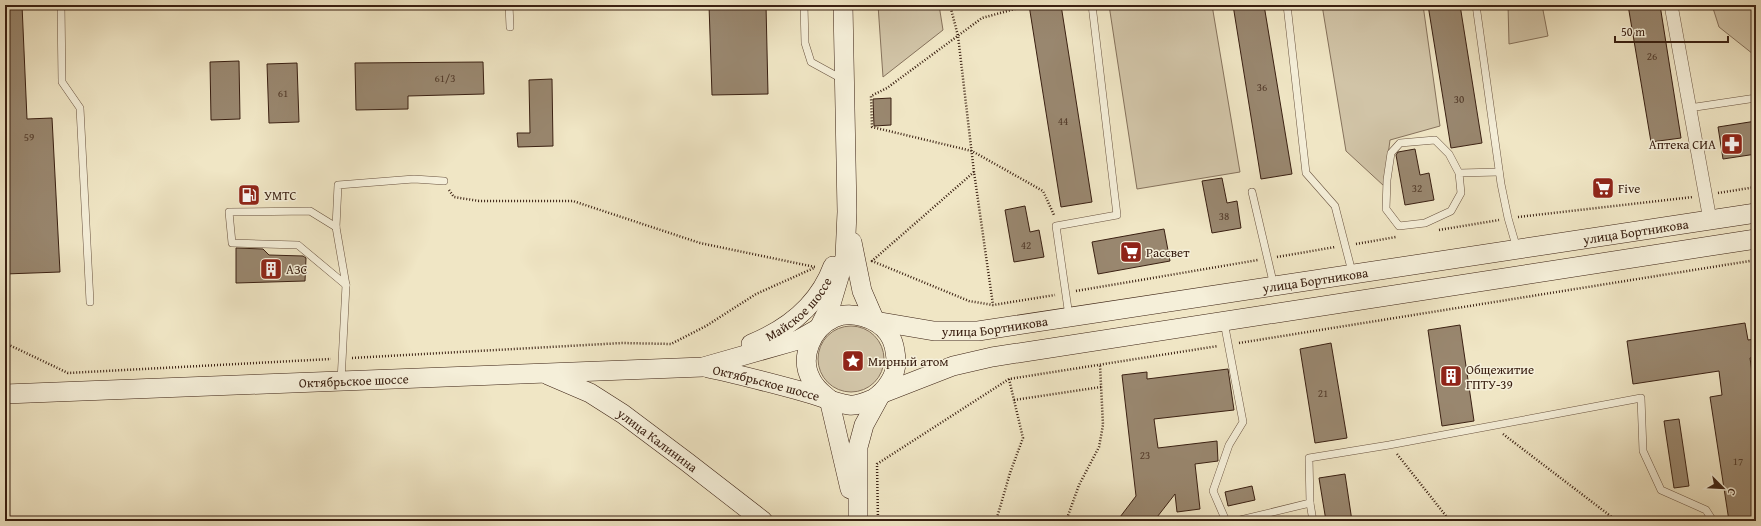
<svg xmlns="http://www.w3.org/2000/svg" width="1761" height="526" font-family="'Gentium Book Plus',serif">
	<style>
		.green { fill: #d1c4a7; stroke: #86725c }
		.building { fill: #99876f; stroke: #3a2012 }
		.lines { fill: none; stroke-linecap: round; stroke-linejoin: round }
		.lane-casing { stroke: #68523f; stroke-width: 8 }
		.street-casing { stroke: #68523f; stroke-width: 14 }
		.secondary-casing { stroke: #3a2012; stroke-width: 20 }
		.path { stroke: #3a2012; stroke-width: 2.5; stroke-dasharray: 1 2; stroke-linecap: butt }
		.lane { stroke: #f5efd9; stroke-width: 7 }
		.street { stroke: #f5efd9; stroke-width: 13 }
		.secondary { stroke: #f5efd9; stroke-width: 19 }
		.labels { text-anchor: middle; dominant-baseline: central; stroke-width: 3; stroke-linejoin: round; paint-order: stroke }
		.number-label { font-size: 11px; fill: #523a29 }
		.poi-label { font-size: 13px; fill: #3a2012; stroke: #f5efd9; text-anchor: start }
		.street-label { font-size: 13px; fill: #3a2012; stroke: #f5efd9 }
	</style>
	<rect width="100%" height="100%" fill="#f0e6c5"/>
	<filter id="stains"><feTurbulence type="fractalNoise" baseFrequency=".005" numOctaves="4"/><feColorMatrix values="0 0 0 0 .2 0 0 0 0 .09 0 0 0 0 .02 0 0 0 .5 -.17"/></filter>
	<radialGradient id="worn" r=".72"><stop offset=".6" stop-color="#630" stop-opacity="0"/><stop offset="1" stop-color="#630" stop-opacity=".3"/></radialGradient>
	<g class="green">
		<path d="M878 5H939L943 30 883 77Z"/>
		<path d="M1109 5H1212L1240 172 1137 189Z"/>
		<path d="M1322 5H1423L1440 126 1390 140 1384 186 1346 151Z"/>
		<path d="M1508 5H1542L1548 36 1509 44Z"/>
		<path d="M1712 5H1756V51L1753 54 1719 27Z"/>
		<circle cx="851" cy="359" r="33"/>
	</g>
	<g class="building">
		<path d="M5 5H22L27 119 52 118 60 272 5 274Z"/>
		<path d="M709 5H766L768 94 712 95Z"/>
		<path d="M1029 5H1061L1092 202 1061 207Z"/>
		<path d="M1233 5H1264L1292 174 1261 179Z"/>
		<path d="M1428 5H1460L1482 143 1451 148Z"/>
		<path d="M1628 5H1660L1681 138 1651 142Z"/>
		<path d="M239 61 240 119 211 120 210 62Z"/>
		<path d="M483 62 484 94 408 96V109L356 110 355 63Z"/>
		<path d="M297 63 299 122 269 123 267 64Z"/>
		<path d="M552 79 553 146 518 147 517 133H530L529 80Z"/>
		<path d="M891 98V125L874 126 873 99Z"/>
		<path d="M1756 121V154L1723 159 1718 127Z"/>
		<path d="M1415 149 1420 175 1429 173 1434 200 1405 205 1396 155 1398 152Z"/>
		<path d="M1222 178 1227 203 1237 201 1241 228 1212 233 1202 181Z"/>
		<path d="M1025 206 1030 232 1039 230 1044 257 1014 262 1005 210Z"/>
		<path d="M1164 229 1170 261 1098 274 1092 242Z"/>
		<path d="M236 248 263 249 269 255 303 256 306 258 305 281 236 283Z"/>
		<path d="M1745 323 1748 340 1756 339V357L1750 358 1756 401V521H1729L1710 397 1722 395 1719 371 1633 384 1627 341Z"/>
		<path d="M1460 325 1474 421 1442 426 1428 330Z"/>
		<path d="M1331 343 1347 438 1315 443 1300 349Z"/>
		<path d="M1228 369 1234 410 1154 419 1158 448 1217 441 1218 461 1195 464 1200 509 1177 512 1175 494 1154 521H1117L1136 496 1122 375 1147 372V379Z"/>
		<path d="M1679 419 1689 486 1674 488 1664 421Z"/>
		<path d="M1345 474 1352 521H1326L1319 478Z"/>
		<path d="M1252 486 1255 500 1228 506 1225 492Z"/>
	</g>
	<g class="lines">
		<g class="lane-casing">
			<g id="lane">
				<path d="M61 5 62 82 80 108 90 302"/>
				<path d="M509 5 510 27"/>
				<path d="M804 5 805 43 811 62 842 79"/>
				<path d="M1287 5 1306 173 1335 206 1352 272"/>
				<path d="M1476 5 1501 184 1508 218 1517 249"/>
				<path d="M1689 108 1756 98"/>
				<path d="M1459 173 1461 193 1451 211 1425 223 1399 226 1386 209 1387 180 1391 153 1400 143 1435 140 1449 154 1459 173 1499 172"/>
				<path d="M1252 192 1274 286"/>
				<path d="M336 227 310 211 229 212 232 243 298 245 346 285"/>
				<path d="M1069 316 1056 226 1117 215 1092 5"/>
				<path d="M1224 322 1243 422 1229 445 1213 491 1226 521"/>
				<path d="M341 381 346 285 336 227 338 185 414 179 444 181"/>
				<path d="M1310 503 1313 521"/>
				<path d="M1236 521 1310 503 1309 458 1389 445 1641 398 1643 451 1661 490 1706 510 1713 521"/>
			</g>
		</g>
		<g class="street-casing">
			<path id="street" d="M1671 5 1710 220"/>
		</g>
		<g class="secondary-casing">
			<g id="secondary">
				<path d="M852 242 862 291 875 321"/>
				<path id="s1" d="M875 321 934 331H978L1756 213"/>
				<path d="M819 328 831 304 845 257 847 212 843 5"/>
				<path id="s2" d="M751 344C788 329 819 304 833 266"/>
				<path id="s3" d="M708 368C742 375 775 384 808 393 822 397 836 403 849 405 857 406 866 402 873 399 886 391 897 375 896 359 895 350 894 341 888 333 877 318 851 310 834 318 812 328 799 357 811 379 815 388 822 393 829 399"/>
				<path id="s4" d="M548 375 590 393 623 414 687 462 763 521"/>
				<path id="s5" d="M5 394 703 367 798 340 819 328"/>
				<path d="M881 394 953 366 992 357 1756 239"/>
				<path d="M829 399 850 489"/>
				<path d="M858 521V447L864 425 881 394"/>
			</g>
		</g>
		<g class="path">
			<path d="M950 5 958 36 974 172 993 305"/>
			<path d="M1023 5 1022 7 982 18 887 88 871 96 872 127 972 151 1043 191 1054 215"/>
			<path d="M974 172 872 261 969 301 993 305 1055 295"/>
			<path d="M449 190 454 197 479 201H573L700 243 815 267"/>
			<path d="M1718 193 1756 187"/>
			<path d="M1518 217 1693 197"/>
			<path d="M1439 230 1499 220"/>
			<path d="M1356 244 1396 237"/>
			<path d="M1277 257 1335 247"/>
			<path d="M1076 291 1258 260"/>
			<path d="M5 343 68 373 331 359"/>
			<path d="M1239 343 1756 260"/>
			<path d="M352 358 622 343 671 344 706 326 756 294 814 268"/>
			<path d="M1014 400 1101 387"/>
			<path d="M1503 434 1617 521"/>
			<path d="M1397 454 1450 521"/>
			<path d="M878 521 877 464 1009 379 1218 346"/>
			<path d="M996 521 1010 473 1023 438 1009 379"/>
			<path d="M1066 521 1079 485 1099 447 1103 425 1100 365"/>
		</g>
		<use href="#lane" class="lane"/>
		<use href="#street" class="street"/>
		<use href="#secondary" class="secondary"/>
	</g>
	<defs>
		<g id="pharmacy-square" transform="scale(1.15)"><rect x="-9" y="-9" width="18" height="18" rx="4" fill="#8f2418" stroke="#f5efd9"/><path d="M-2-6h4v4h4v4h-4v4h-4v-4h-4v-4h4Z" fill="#fff"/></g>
		<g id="supermarket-square" transform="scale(1.15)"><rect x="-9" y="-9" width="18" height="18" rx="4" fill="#8f2418" stroke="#f5efd9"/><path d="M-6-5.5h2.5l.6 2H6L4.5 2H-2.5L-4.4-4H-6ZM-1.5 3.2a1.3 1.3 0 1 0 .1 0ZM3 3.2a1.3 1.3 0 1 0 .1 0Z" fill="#fff"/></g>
		<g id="fuel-square" transform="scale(1.15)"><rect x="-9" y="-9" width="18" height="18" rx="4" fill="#8f2418" stroke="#f5efd9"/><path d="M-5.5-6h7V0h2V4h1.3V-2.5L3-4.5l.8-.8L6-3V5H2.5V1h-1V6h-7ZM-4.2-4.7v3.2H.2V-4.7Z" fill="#fff"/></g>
		<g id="building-square" transform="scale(1.15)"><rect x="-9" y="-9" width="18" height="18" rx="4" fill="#8f2418" stroke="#f5efd9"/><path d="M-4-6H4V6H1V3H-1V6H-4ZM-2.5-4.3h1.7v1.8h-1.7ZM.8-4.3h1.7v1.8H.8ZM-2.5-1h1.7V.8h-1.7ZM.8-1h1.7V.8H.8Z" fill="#fff"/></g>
		<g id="sight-square" transform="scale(1.15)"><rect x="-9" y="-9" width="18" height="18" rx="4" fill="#8f2418" stroke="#f5efd9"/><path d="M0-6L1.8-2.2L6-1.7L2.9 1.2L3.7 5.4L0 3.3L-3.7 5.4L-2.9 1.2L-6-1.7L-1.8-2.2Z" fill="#fff"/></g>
	</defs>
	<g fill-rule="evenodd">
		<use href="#pharmacy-square" x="1732" y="144"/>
		<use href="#supermarket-square" x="1603" y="188"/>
		<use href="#fuel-square" x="249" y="195"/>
		<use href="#supermarket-square" x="1131" y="252"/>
		<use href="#building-square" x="271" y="269"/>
		<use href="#sight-square" x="853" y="361"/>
		<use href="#building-square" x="1451" y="376"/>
	</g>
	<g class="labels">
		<g class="number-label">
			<text x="1652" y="56">26</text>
			<text x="445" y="78">61/3</text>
			<text x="1262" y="87">36</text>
			<text x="283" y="93">61</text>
			<text x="1459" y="99">30</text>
			<text x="1063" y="121">44</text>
			<text x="29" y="137">59</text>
			<text x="1417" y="188">32</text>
			<text x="1224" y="216">38</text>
			<text x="1026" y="245">42</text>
			<text x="1323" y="393">21</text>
			<text x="1145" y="455">23</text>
			<text x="1738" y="461">17</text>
		</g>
		<g class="poi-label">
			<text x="1716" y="144" text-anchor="end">Аптека СИА</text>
			<text x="1618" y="188">Five</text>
			<text x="264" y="195">УМТС</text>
			<text x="1146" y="252">Рассвет</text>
			<text x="286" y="269">АЗС</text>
			<text x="868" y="361">Мирный атом</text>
			<text x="1466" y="369">Общежитие<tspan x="1466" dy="15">ГПТУ-39</tspan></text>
		</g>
		<g class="street-label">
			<text stroke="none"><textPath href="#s1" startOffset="769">улица Бортникова</textPath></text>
			<text stroke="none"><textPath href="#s1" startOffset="445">улица Бортникова</textPath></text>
			<text stroke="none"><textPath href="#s2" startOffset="60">Майское шоссе</textPath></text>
			<text stroke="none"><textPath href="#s1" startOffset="121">улица Бортникова</textPath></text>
			<text stroke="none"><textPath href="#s5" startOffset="349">Октябрьское шоссе</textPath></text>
			<text stroke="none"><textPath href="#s3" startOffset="60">Октябрьское шоссе</textPath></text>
			<text stroke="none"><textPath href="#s4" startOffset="128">улица Калинина</textPath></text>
		</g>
	</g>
	<rect width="1761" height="526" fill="none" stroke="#f0e6c5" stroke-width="20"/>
	<rect x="6" y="6" width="1749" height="514" fill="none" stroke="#3a2012" stroke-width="2"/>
	<rect x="10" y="10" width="1741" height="506" fill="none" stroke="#3a2012"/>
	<g transform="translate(1723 488) rotate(114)" stroke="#f5efd9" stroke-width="3" paint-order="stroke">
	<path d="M0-3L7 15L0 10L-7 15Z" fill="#3a2012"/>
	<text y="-6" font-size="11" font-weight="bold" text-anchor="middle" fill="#3a2012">С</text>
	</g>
	<path d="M1615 36v6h113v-6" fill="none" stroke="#3a2012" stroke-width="2"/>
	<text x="1621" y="36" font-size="12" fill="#3a2012" stroke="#f5efd9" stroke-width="3" paint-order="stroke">50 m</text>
	<rect width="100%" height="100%" filter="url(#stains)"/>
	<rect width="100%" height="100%" fill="url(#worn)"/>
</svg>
